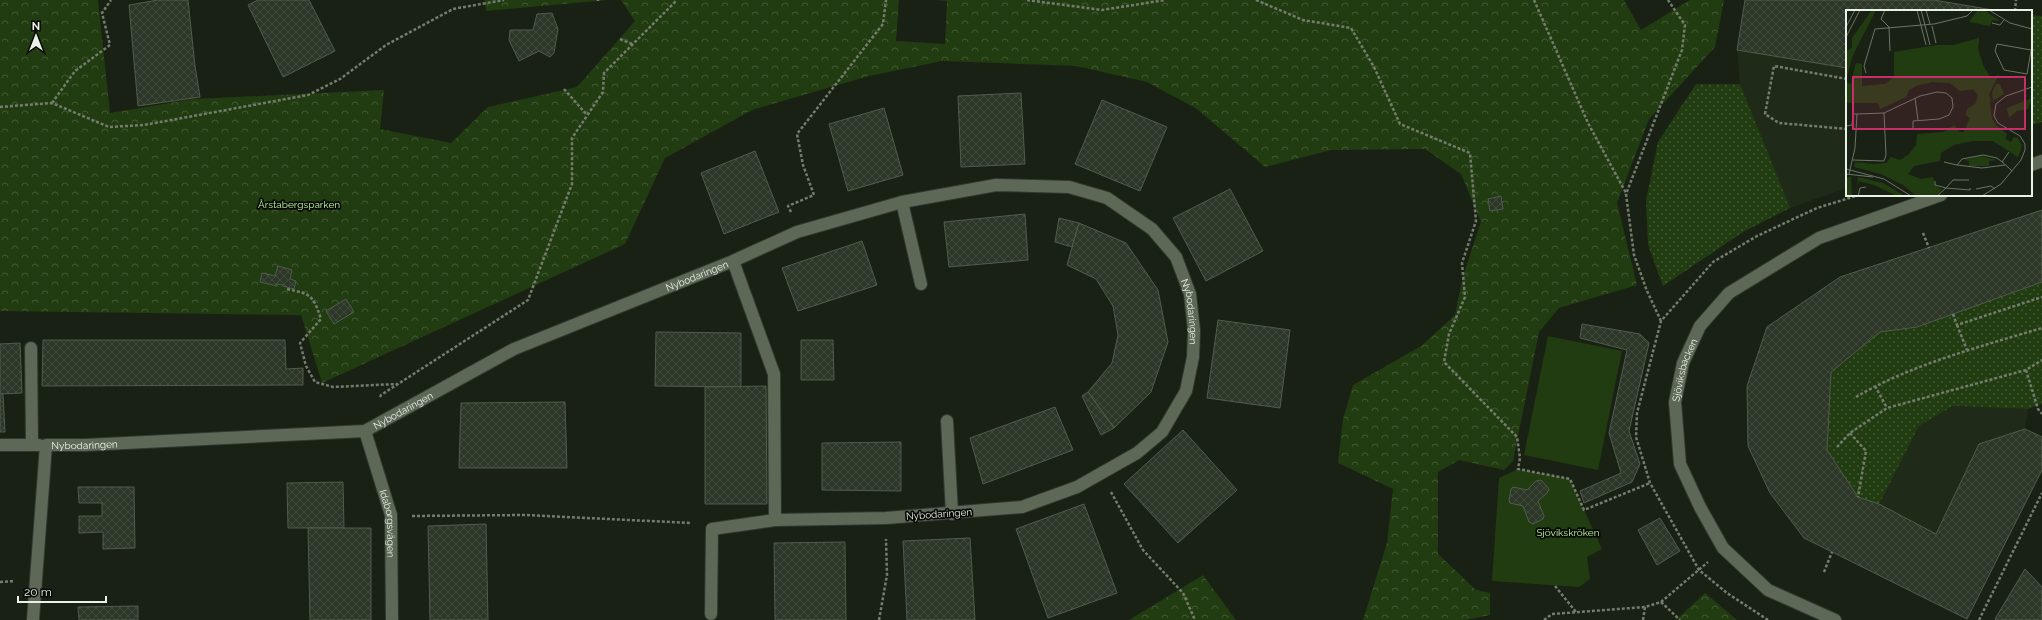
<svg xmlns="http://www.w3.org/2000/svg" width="2042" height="620" font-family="Raleway,sans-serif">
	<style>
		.built { fill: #1f2b18 }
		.green { fill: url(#green-dots) }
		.forest { fill: url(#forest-crowns) }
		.pitch { fill: #223c11 }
		.building { fill: url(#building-cross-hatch); stroke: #515c4c }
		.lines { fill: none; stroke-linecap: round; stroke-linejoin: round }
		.service-casing { stroke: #323830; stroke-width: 14 }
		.minor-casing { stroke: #323830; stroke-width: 14 }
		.tertiary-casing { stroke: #323830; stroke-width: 14 }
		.path { stroke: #747c6f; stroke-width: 2.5; stroke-dasharray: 3 2; stroke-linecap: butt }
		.service { stroke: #5d6857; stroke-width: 12 }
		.minor { stroke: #5d6857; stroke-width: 12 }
		.tertiary { stroke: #5d6857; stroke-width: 12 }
		.labels { text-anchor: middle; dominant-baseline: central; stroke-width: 3.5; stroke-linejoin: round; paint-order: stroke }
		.park-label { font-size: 10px; fill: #bcf89c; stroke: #060905 }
		.street-label { font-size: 10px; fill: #eaf1e7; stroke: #060905 }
		.inset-road { fill: none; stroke: #6c7468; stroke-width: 1 }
		.view { fill: #c62e69; fill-opacity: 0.15; stroke: #c62e69; stroke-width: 2 }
		.inset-edge { fill: none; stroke: #eaf1e7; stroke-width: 2 }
	</style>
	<defs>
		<pattern id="green-dots" width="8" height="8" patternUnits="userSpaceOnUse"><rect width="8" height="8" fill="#223c11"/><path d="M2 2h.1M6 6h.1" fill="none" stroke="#425934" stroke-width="1.8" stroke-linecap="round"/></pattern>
		<pattern id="forest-crowns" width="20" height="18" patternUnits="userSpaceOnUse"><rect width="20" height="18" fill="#223c11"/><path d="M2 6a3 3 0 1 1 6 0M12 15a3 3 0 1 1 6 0" fill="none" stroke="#425934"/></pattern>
		<pattern id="building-cross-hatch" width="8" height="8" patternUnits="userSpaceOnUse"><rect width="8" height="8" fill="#2d3728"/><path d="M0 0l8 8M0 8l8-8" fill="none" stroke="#414b3d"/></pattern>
	</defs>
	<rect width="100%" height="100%" fill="#182113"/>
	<g class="built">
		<path d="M1745 0H1934L1999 11H1847V188L1790 208 1743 232 1663 286 1648 245 1646 201 1658 142 1696 84H1740L1737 50Z"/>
		<path d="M1953 406 2028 409 2025 429 1979 444 1936 534 1879 504 1919 426Z"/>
	</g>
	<g class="green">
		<path d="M2031 15 2042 16V122L2031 125Z"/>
		<path d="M1696 84H1740L1790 208 1743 232 1663 286 1648 245 1646 201 1658 142Z"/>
		<path d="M2042 282V404L2028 409 1953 406 1919 426 1879 504 1858 497 1827 450 1831 372 1880 332 1917 327Z"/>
	</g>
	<g class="forest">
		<path d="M0 0H98L110 113 193 99 384 90 380 129 451 143 488 107 577 87 635 21 621 0H899L896 41 945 44 947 1 934 0H1624L1641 30 1690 0H1724L1715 47 1649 119 1617 203 1637 285 1559 308 1539 332 1513 461 1504 470 1459 460 1438 472V554L1476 590 1490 593V615L1466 620H1363L1387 543 1393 489 1338 463 1343 419 1353 385 1421 346 1455 315 1463 276 1481 222 1461 174 1425 149 1331 150 1265 167 1197 109 1147 82 1076 66 942 61 869 76 752 110 665 158 625 244 322 383 301 315 0 311Z"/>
		<path d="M485 0H608L486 11Z"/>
		<path d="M1203 575 1236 620H1129Z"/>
		<path d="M1705 593 1737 620H1676Z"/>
	</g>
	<g class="pitch">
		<path d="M1548 336 1622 351 1598 470 1524 455Z"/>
		<path d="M1518 469 1570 479 1602 549 1587 557 1590 579 1579 587 1492 581 1499 478Z"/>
	</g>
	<g class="building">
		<path d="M188 0 195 66 200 97 138 106 129 5 158 0Z"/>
		<path d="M258 0H309L335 51 283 77 248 5Z"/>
		<path d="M1745 0H1934L1999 11H1847V68L1737 50Z"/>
		<path d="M552 13 558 29 554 53 550 57 539 51 519 61 509 40 510 30H533L537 14Z"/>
		<path d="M1021 93 1025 164 961 167 958 96Z"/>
		<path d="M1102 100 1167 127 1140 191 1075 164Z"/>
		<path d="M884 108 903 175 848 191 829 124Z"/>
		<path d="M755 151 779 212 724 234 701 173Z"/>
		<path d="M1230 189 1263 251 1206 281 1173 218Z"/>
		<path d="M1501 196 1503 209 1490 211 1488 199Z"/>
		<path d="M2042 210V282L1917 327 1880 332 1831 372 1827 450 1858 497 1879 504 1936 534 1979 444 2025 429 2042 437V470L1967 619 1804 538 1770 493 1748 446 1747 386 1767 327 1840 277Z"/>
		<path d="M1025 214 1028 260 949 267 944 222Z"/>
		<path d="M1059 218 1079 223 1072 247 1055 242Z"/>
		<path d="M1079 223 1126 243 1158 290 1168 342 1151 392 1114 428 1088 392 1112 363 1118 335 1113 306 1096 279 1067 265Z"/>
		<path d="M862 241 877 285 798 311 782 268Z"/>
		<path d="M278 266 292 270 290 279 296 281 294 289 283 286V285L277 284V286L260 282 262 273 275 276Z"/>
		<path d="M346 299 354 312 334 324 326 311Z"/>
		<path d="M1218 320 1290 330 1280 408 1207 398Z"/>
		<path d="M1582 324 1640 334 1649 343 1629 431 1640 464 1632 482 1584 503 1580 491 1621 473 1609 433 1627 350 1580 338Z"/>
		<path d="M656 332 741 333V387L655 386Z"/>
		<path d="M43 340H285L286 369 303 368V385L42 386Z"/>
		<path d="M801 340H833L834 380H801Z"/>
		<path d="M20 343 22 393 0 394V344Z"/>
		<path d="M766 386 767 504H705V387Z"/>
		<path d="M1088 392 1114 428 1101 435 1082 396Z"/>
		<path d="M0 394H3L5 432H0Z"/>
		<path d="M565 402 567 468H459L461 403Z"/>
		<path d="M1055 407 1073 450 983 484 970 438Z"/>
		<path d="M1183 430 1237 490 1178 543 1124 484Z"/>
		<path d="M901 442V491L822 490V443Z"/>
		<path d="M1541 480 1549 489 1547 493 1538 501 1544 516 1543 519 1533 524 1529 522 1523 506 1510 503 1509 500 1511 489 1513 487 1527 490 1536 481Z"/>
		<path d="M343 482 344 528H288L287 483Z"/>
		<path d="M78 487H134L135 548 103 549V532L79 533V516H102V503H79Z"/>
		<path d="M1084 504 1117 593 1048 618 1016 529Z"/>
		<path d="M1660 518 1680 551 1657 565 1638 530Z"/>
		<path d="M486 524 488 620H430L428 526Z"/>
		<path d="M308 528H371V620H310Z"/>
		<path d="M970 538 975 620H907L903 541Z"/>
		<path d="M845 542 846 620H775L774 543Z"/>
		<path d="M2025 569 2042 587V620H1997L1995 619Z"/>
		<path d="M138 606V620H79L78 607Z"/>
	</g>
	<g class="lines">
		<g class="service-casing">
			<g id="service">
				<path d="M902 202 921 284"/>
				<path d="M31 348 32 445"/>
				<path d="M947 421 952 514"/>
				<path d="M0 445H39"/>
				<path d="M711 614 712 529 775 520"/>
			</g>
		</g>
		<g class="minor-casing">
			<g id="minor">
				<path id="s1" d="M365 431 391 515 392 620"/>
				<path id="s2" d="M33 620 46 445H85L365 431 514 349 733 261 797 232 902 202 996 185 1069 187 1107 198 1152 229 1176 257 1190 294 1194 331 1193 357 1186 391 1162 432 1137 453 1077 487 1022 507 886 518 775 520 774 374 733 261"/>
			</g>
		</g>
		<g class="tertiary-casing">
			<g id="tertiary">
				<path d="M2031 165 2042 161"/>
				<path id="s3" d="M1835 620 1768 590 1723 548 1700 507 1680 464 1675 402 1683 363 1700 326 1729 293 1819 238 1941 195"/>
			</g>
		</g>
		<g class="path">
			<path d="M1027 0 1102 10 1165 0"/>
			<path d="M1256 0 1303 20 1351 28 1374 67 1400 124 1470 153 1476 221 1462 263 1465 297 1449 334 1444 362 1517 437 1520 458 1518 469 1570 479 1584 510 1650 483"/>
			<path d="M1534 0 1588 123 1626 193"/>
			<path d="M598 1V0"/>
			<path d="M2015 11 2016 0"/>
			<path d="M620 39 632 44"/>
			<path d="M1847 79 1774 66 1765 114 1779 123 1847 129"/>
			<path d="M564 89 587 115"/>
			<path d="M52 103 75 71 110 45 102 13 111 0"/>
			<path d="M0 107 52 103 109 127 144 125 308 95 340 79 386 45 453 9 504 0"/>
			<path d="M791 212 788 206 814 195 803 165 797 134 883 24 886 0"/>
			<path d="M1923 233 1929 248"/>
			<path d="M287 289C311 294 313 295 321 319L300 343 306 366 315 382 333 387 397 384"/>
			<path d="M1953 314 1957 325 2042 297"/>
			<path d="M1661 321 1647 291 1634 255 1626 194 1682 50 1685 25 1668 0"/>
			<path d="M1957 325 1967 350"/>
			<path d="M2026 370 2038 409 2042 414"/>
			<path d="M1875 386 1887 408"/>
			<path d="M380 397 381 395 528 300 572 184V138L603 92 604 73 677 0"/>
			<path d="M1856 397C1910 365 1982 346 2042 328"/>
			<path d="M1850 433 1866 451 1858 497"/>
			<path d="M1837 447 1850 433 1887 408 2026 370 2042 360"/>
			<path d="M1111 492 1143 550 1183 593 1195 620"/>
			<path d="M412 516 525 515 691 523"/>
			<path d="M1824 572 1832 552"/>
			<path d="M0 582 15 581"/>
			<path d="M1555 586 1576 612"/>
			<path d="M1661 602 1680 620"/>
			<path d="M879 620 887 575 886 539"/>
			<path d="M1544 620 1552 614 1645 607 1661 602 1708 562"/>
			<path d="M1643 620 1645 607"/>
			<path d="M1768 620 1727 593 1699 570 1650 483 1636 437 1637 413 1661 321 1713 262 1757 236 1817 208 1859 195"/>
			<path d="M1979 620 2042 493"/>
		</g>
		<use href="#service" class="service"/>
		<use href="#minor" class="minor"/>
		<use href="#tertiary" class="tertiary"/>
	</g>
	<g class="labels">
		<g class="park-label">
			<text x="299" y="204">Årstabergsparken</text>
			<text x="1568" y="532">Sjövikskröken</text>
		</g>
		<g class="street-label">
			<text stroke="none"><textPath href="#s2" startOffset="862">Nybodaringen</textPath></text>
			<text stroke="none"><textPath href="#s2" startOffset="1437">Nybodaringen</textPath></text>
			<text stroke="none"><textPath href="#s3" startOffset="325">Sjöviksbacken</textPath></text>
			<text stroke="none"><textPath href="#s2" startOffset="538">Nybodaringen</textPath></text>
			<text stroke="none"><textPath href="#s2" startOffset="214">Nybodaringen</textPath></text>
			<text transform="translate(939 514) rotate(-4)">Nybodaringen</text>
			<text stroke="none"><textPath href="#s1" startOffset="96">Idaborgsvägen</textPath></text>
		</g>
	</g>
	<g transform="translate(1846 10)">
		<rect width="186" height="186" fill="#182113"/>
		<path d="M132 0H138L154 11 146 10 144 16 123 12ZM133 28 132 39 137 55 145 69 153 64 143 84 146 109 151 116 161 124 159 129 165 132 168 127 173 129 175 140 172 147 147 131H123L118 122 124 108 120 105V102L130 93 132 85 127 79 114 81 104 73 86 72 70 76 63 80 60 87 34 99 32 93H0V73L5 74 10 53 16 54V76L39 74 48 67V42L92 35H108ZM150 74H154L158 84 147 91 146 83ZM186 88 182 99 171 101 163 108 161 98ZM135 146 150 150 143 151V156H123V151L118 150ZM12 167 37 173 59 186H51L28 175 12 171 9 186Z" fill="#223c11"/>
		<path d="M26 0H30L7 45 0 70V41L6 38V28ZM133 28 132 39 137 55 145 69 153 64 143 84 145 91 137 94 134 106H128V113L133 116 129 119 131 125 149 127 151 122 148 119 151 116 161 124 159 129 165 132 171 127 176 135 172 147 147 131 131 130 108 135 95 143 94 151 68 156 62 164 75 169 87 167 89 175 96 180 90 186 69 185 57 175 35 164 8 157 9 152 28 154 40 153 45 147 54 150 62 145 70 135 71 124 97 122 108 115 114 122H118L124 108 120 105 121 99 130 93 132 85 127 79 114 81 104 73 86 72 70 76 63 80 60 87 34 99 32 93H0V73L5 74 10 53 16 54V76L39 74V77L45 79 60 68 48 67V42L92 35H108ZM98 37 108 40 111 49 129 43 133 45 135 54 123 57 119 63 116 59 97 60 87 55 75 54 72 50 71 47 74 43ZM5 167 6 186H0V168Z" fill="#223c11" fill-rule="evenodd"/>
		<path d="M92 128 110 130 97 138 75 142 79 135Z" fill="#223c11"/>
		<path class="inset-road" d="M39 0 35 9 43 17M71 0 80 35M75 0 84 35M80 0 84 14M143 0 164 13 186 19M146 13 154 15 158 10M86 16 90 33M0 17 9 0M43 17 44 41M0 27 14 0M185 40 151 34 149 41 158 60 181 64 186 35M20 63 18 56 29 19 88 14 121 6 127 0M69 88 72 110M0 116 6 115 7 104H11M7 150 38 151 40 145 38 103M98 152 111 155M156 152 163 142M159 155 136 158 111 155 116 149 137 145 151 148 155 151 164 159 166 161M0 159 38 169 65 186M0 164 27 167M3 164 9 138 11 104 38 103 74 86 91 82 100 83 106 88 107 97 103 105 93 109 67 111V118M89 171V175L100 178 91 186M100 178 107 170H123M100 178 124 180V178M130 179 145 176 149 179M12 186 14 178 20 177M136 186 155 174 175 150 179 140V134L174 126 152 113 148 106 150 94 160 86 186 77"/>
		<path class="view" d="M7 67H179V119H7Z"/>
		<rect width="186" height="186" class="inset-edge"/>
	</g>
	<g transform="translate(36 36)" stroke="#060905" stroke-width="3" paint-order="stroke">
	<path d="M0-3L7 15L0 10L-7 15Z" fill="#eaf1e7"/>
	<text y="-6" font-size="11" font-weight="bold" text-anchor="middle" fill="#eaf1e7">N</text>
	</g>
	<path d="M18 596v6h88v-6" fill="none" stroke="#eaf1e7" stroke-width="2"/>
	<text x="24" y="596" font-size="12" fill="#eaf1e7" stroke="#060905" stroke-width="3" paint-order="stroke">20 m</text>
</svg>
